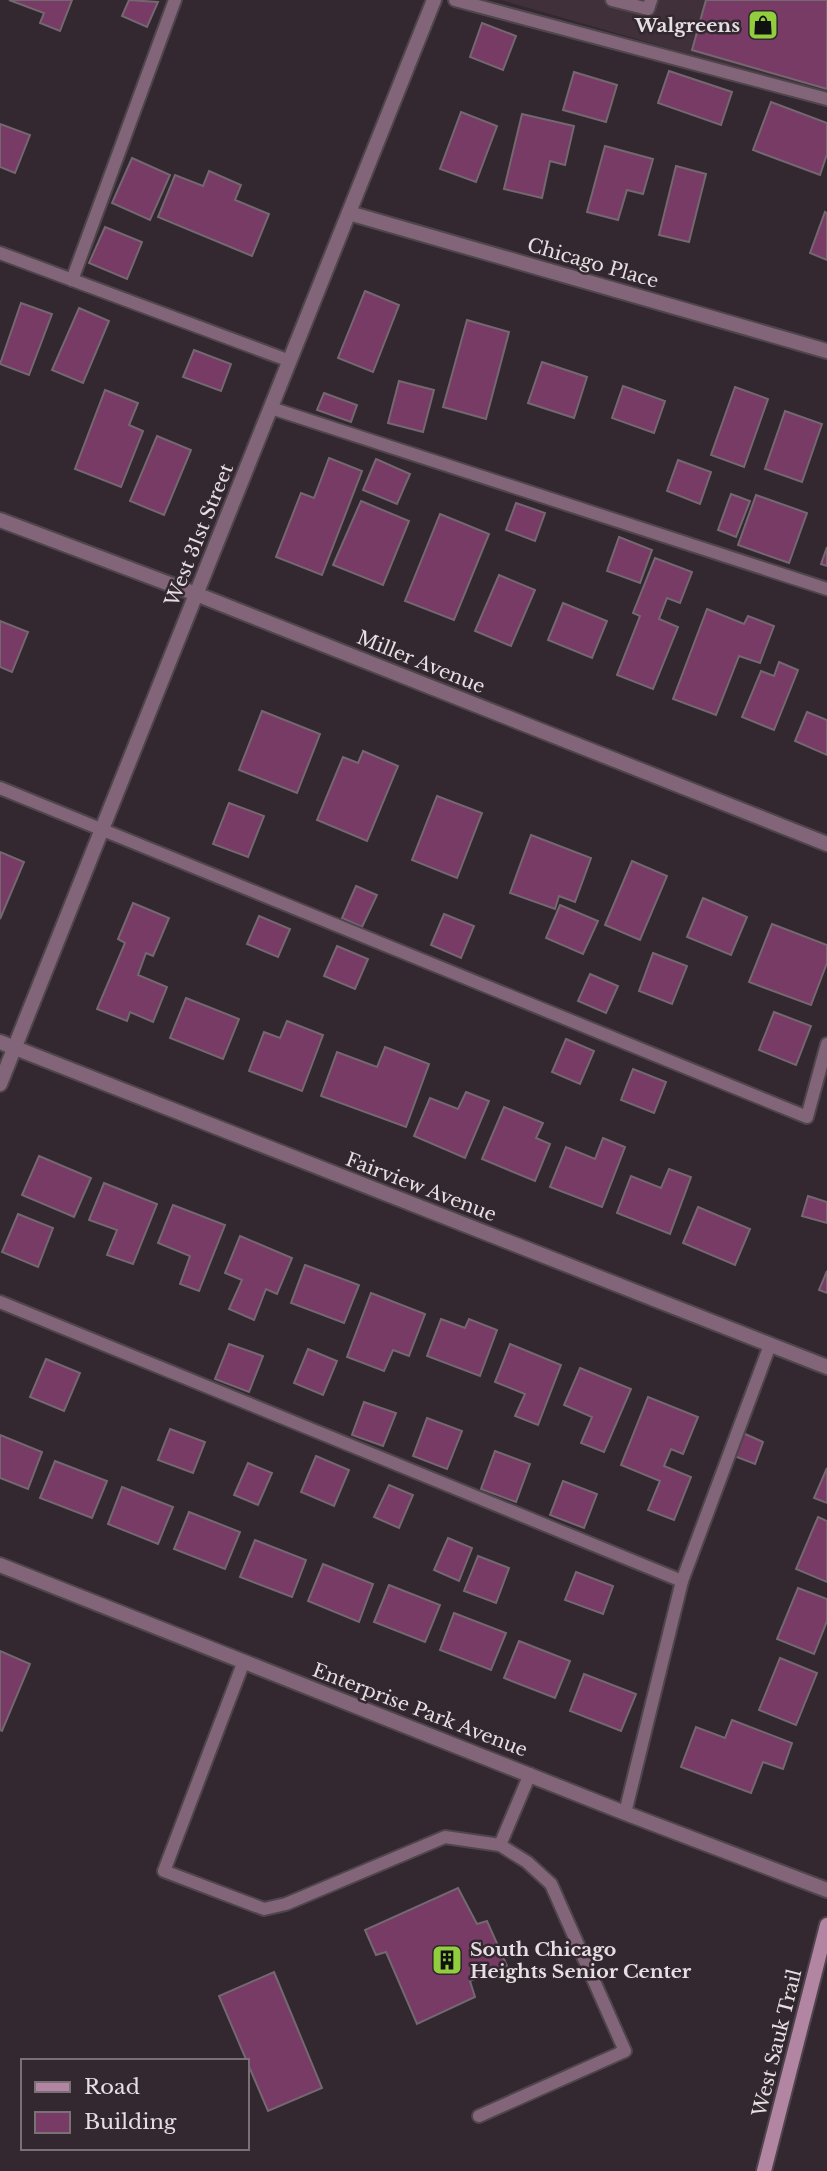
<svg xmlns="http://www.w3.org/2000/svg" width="827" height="2171" font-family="'Libre Baskerville',serif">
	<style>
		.built { fill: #40303a }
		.building { fill: #773b65; stroke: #746870; stroke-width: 2 }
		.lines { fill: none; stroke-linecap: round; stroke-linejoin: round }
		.lane-casing { stroke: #4f454c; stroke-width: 16 }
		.street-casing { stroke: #4f454c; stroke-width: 18 }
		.secondary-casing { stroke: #4f454c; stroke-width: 18 }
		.lane { stroke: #826578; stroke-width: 12 }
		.street { stroke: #826578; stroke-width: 14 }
		.secondary { stroke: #b285a3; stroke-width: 14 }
		.labels { text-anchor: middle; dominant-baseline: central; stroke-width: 5; stroke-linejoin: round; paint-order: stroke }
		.poi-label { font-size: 19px; font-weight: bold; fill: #e5dee2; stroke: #33282f; text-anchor: end }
		.street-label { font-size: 19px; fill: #e5dee2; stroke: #33282f }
	</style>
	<rect width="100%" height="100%" fill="#33282f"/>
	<path class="built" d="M501 0H827V94Z"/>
	<g class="building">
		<path d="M9 0H72L60 31 40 23 44 13Z"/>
		<path d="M129 0 158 2 147 27 122 16Z"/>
		<path d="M706 0H827V89L692 50Z"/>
		<path d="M482 23 516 36 503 70 470 57Z"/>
		<path d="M669 71 732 92 721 125 658 103Z"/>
		<path d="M574 72 617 85 606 122 563 110Z"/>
		<path d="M771 102 827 123V154L820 175 753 150Z"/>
		<path d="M461 112 497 126 476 182 440 169Z"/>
		<path d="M522 114 574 126 565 165 550 161 542 198 504 189Z"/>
		<path d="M0 124 30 135 15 173 0 167Z"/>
		<path d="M605 146 653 159 643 194 627 190 618 220 587 212Z"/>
		<path d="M132 158 170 175 150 220 112 203Z"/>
		<path d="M676 166 706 174 689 242 659 235Z"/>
		<path d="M209 171 241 185 235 200 269 214 252 256 158 217 175 175 203 186Z"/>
		<path d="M825 212 827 213V260L810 253Z"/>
		<path d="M105 227 142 242 127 279 89 263Z"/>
		<path d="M365 291 399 305 373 372 338 358Z"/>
		<path d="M21 303 52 314 29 375 0 364Z"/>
		<path d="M79 308 109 321 83 383 52 370Z"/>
		<path d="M467 320 509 332 486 419 443 407Z"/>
		<path d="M194 350 231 364 221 391 183 377Z"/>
		<path d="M542 362 587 377 574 418 528 403Z"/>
		<path d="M399 381 434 390 423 432 388 423Z"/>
		<path d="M623 386 665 401 654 433 612 418Z"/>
		<path d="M735 387 768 399 744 467 711 455Z"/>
		<path d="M105 390 138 403 129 425 143 431 121 487 75 469Z"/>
		<path d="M324 393 357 405 351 422 317 410Z"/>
		<path d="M785 411 822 424 802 482 765 469Z"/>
		<path d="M157 436 191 450 164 515 130 501Z"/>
		<path d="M329 458 362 471 322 575 276 557 301 493 314 498Z"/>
		<path d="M376 459 410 474 397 504 363 490Z"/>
		<path d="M678 460 711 472 700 504 667 491Z"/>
		<path d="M731 494 750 501 736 537 718 530Z"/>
		<path d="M756 495 807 513 789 563 738 545Z"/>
		<path d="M361 501 409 521 383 585 333 565Z"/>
		<path d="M516 503 545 513 535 541 506 530Z"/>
		<path d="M440 514 489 534 454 620 405 601Z"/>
		<path d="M619 537 652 550 640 583 607 571Z"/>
		<path d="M827 547V566L821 564Z"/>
		<path d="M655 558 692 572 680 603 667 598 659 619 678 627 653 689 617 675 640 616 633 613Z"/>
		<path d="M499 575 535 590 511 646 475 631Z"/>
		<path d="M563 603 607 621 592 658 548 640Z"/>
		<path d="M707 609 744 624 748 616 774 626 760 663 739 656 716 715 673 699Z"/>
		<path d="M0 621 28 632 12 672 0 667Z"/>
		<path d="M779 662 798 670 774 730 742 717 761 671 774 676Z"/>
		<path d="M262 711 320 734 297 793 239 770Z"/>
		<path d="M807 712 827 720V755L795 741Z"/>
		<path d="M363 751 398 766 367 841 317 820 343 757 358 763Z"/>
		<path d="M437 796 482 813 457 878 412 860Z"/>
		<path d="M229 803 264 816 248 857 213 844Z"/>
		<path d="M531 835 591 858 575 902 559 896 555 909 510 893Z"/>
		<path d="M0 852 24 862 0 919Z"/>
		<path d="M632 861 667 876 640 940 605 925Z"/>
		<path d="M356 886 377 895 362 927 342 918Z"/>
		<path d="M703 898 747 917 731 955 687 937Z"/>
		<path d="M133 903 169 918 153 956 146 953 138 975 167 987 153 1022 130 1012 127 1021 97 1009 125 943 118 939Z"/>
		<path d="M560 905 598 921 583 954 546 938Z"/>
		<path d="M444 914 474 926 461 958 431 945Z"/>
		<path d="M259 916 290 929 278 957 247 944Z"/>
		<path d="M772 924 827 945V963L811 1005 749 982Z"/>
		<path d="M337 946 368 959 355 989 324 976Z"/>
		<path d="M653 953 687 966 672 1004 639 991Z"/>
		<path d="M590 974 618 986 606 1013 578 1001Z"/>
		<path d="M186 998 239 1019 223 1059 170 1038Z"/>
		<path d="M774 1012 811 1026 796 1065 759 1050Z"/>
		<path d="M287 1021 323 1035 302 1091 249 1071 264 1032 280 1038Z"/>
		<path d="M566 1039 594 1051 580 1084 552 1072Z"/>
		<path d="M385 1047 429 1064 406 1127 321 1096 337 1052 377 1067Z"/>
		<path d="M633 1069 666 1082 654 1113 621 1100Z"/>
		<path d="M466 1092 489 1101 465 1158 414 1136 430 1098 458 1109Z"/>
		<path d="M504 1107 543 1123 536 1138 550 1144 535 1181 482 1159Z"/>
		<path d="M603 1138 625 1147 602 1207 550 1187 566 1147 595 1159Z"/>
		<path d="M39 1156 91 1178 74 1217 22 1195Z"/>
		<path d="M669 1169 691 1177 670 1234 617 1213 631 1176 661 1188Z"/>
		<path d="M104 1183 157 1204 133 1264 107 1255 117 1230 89 1220Z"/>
		<path d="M808 1196 827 1202V1223L802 1216Z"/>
		<path d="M173 1205 225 1225 199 1291 180 1284 190 1256 158 1243Z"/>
		<path d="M698 1207 750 1229 735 1265 683 1243Z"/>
		<path d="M18 1214 53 1228 38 1267 2 1252Z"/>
		<path d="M240 1236 292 1258 277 1294 266 1289 254 1320 229 1309 242 1280 225 1273Z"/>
		<path d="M305 1265 359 1285 344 1323 291 1303Z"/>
		<path d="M827 1271V1293L819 1290Z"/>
		<path d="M371 1293 425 1314 409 1356 393 1350 384 1371 347 1357Z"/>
		<path d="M441 1319 465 1328 469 1319 497 1330 480 1376 427 1356Z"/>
		<path d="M229 1344 263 1356 249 1392 215 1379Z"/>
		<path d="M510 1344 561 1365 538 1425 515 1416 525 1394 495 1382Z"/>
		<path d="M308 1349 337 1361 323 1395 294 1383Z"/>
		<path d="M46 1359 80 1373 64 1411 30 1397Z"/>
		<path d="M580 1368 631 1389 604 1452 581 1443 592 1417 564 1405Z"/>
		<path d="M648 1397 698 1417 683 1454 671 1449 664 1466 691 1477 674 1520 648 1510 660 1481 621 1465Z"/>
		<path d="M364 1402 396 1413 383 1446 352 1435Z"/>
		<path d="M427 1418 462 1431 447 1469 413 1456Z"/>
		<path d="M170 1429 205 1442 193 1473 158 1460Z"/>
		<path d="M743 1433 763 1442 755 1464 734 1456Z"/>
		<path d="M0 1435 42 1452 28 1489 0 1478Z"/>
		<path d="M495 1451 530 1464 516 1502 481 1489Z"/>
		<path d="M316 1456 349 1470 334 1506 301 1492Z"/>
		<path d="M55 1461 107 1481 92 1518 40 1498Z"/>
		<path d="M248 1463 272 1473 258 1505 234 1495Z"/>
		<path d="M827 1468V1503L814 1498Z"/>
		<path d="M563 1481 597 1494 584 1528 550 1515Z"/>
		<path d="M389 1485 413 1495 399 1528 374 1517Z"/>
		<path d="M122 1487 173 1507 158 1544 108 1524Z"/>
		<path d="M189 1512 240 1532 225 1569 174 1549Z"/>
		<path d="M818 1517 827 1521V1582L796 1569Z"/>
		<path d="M448 1538 472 1548 459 1581 434 1570Z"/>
		<path d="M255 1540 306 1560 292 1597 240 1577Z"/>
		<path d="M478 1556 509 1568 496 1603 464 1591Z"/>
		<path d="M323 1564 373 1584 359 1622 308 1601Z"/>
		<path d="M576 1572 613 1586 603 1614 565 1600Z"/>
		<path d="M389 1585 440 1605 425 1642 374 1622Z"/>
		<path d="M798 1588 827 1599V1621L814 1654 777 1639Z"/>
		<path d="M454 1613 506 1633 491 1670 440 1650Z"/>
		<path d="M519 1641 570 1661 555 1698 504 1678Z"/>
		<path d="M0 1651 30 1664 2 1731 0 1730Z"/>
		<path d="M780 1658 817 1673 796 1725 759 1710Z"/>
		<path d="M584 1674 636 1694 621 1731 570 1711Z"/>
		<path d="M732 1720 792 1743 783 1769 763 1762 751 1793 681 1767 696 1727 725 1738Z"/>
		<path d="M458 1888 477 1924 487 1921 507 1966 470 1981 475 1997 417 2024 386 1952 376 1955 365 1930Z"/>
		<path d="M274 1972 322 2088 268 2111 219 1996Z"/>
	</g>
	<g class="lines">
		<g class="lane-casing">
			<g id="lane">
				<path d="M455 0 827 99"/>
				<path d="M612 0 648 9 651 0"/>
				<path d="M0 253 290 361"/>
				<path d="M72 280 175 0"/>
				<path d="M271 408 827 589"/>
				<path d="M0 788 807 1117 827 1044"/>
				<path d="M0 1302 682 1581"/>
				<path d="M244 1661 164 1871 264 1909 286 1904 445 1837 500 1845 530 1774"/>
				<path d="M625 1813 682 1581 770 1345"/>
				<path d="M479 2116 625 2051 551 1884 527 1862 500 1845"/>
			</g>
		</g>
		<g class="street-casing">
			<g id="street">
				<path d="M349 213 827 351"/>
				<path d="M0 520 196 594 827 844"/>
				<path d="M0 1042 827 1367"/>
				<path d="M0 1084 434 0"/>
				<path d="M0 1565 625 1813 827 1890"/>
			</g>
		</g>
		<g class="secondary-casing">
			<path id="secondary" d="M764 2171 827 1925"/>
		</g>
		<use href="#lane" class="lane"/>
		<use href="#street" class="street"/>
		<use href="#secondary" class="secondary"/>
	</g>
	<defs>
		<g id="shop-square" transform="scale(1.575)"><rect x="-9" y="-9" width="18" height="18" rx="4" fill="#92cd3e" stroke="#33282f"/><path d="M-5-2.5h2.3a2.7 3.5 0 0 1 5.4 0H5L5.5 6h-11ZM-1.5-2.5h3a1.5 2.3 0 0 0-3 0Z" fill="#111"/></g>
		<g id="building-square" transform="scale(1.575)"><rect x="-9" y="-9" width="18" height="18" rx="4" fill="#92cd3e" stroke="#33282f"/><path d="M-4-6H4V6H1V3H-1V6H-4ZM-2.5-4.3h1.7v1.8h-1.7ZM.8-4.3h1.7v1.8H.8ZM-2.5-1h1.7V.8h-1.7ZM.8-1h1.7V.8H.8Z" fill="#111"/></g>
	</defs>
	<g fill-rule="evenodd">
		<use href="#shop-square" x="763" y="25"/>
		<use href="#building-square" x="447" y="1960"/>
	</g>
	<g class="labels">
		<g class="poi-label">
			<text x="740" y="25">Walgreens</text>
			<text x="470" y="1949" text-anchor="start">South Chicago<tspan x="470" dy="22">Heights Senior Center</tspan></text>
		</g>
		<g class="street-label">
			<text transform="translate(593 263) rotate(16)">Chicago Place</text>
			<text transform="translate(199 535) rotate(-68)">West 31st Street</text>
			<text transform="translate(421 662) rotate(22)">Miller Avenue</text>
			<text transform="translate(421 1187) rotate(21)">Fairview Avenue</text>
			<text transform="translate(420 1710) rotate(21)">Enterprise Park Avenue</text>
			<text transform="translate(777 2043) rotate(-76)">West Sauk Trail</text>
		</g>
	</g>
	<rect x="21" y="2059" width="228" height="91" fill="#33282f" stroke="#7a7177" stroke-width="2"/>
	<rect x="35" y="2082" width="35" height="10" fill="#b285a3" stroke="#7a7177" stroke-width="2"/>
	<text x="84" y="2094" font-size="21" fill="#e5dee2">Road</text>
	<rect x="35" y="2112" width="35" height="21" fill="#773b65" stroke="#7a7177" stroke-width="2"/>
	<text x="84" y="2129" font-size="21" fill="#e5dee2">Building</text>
</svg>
